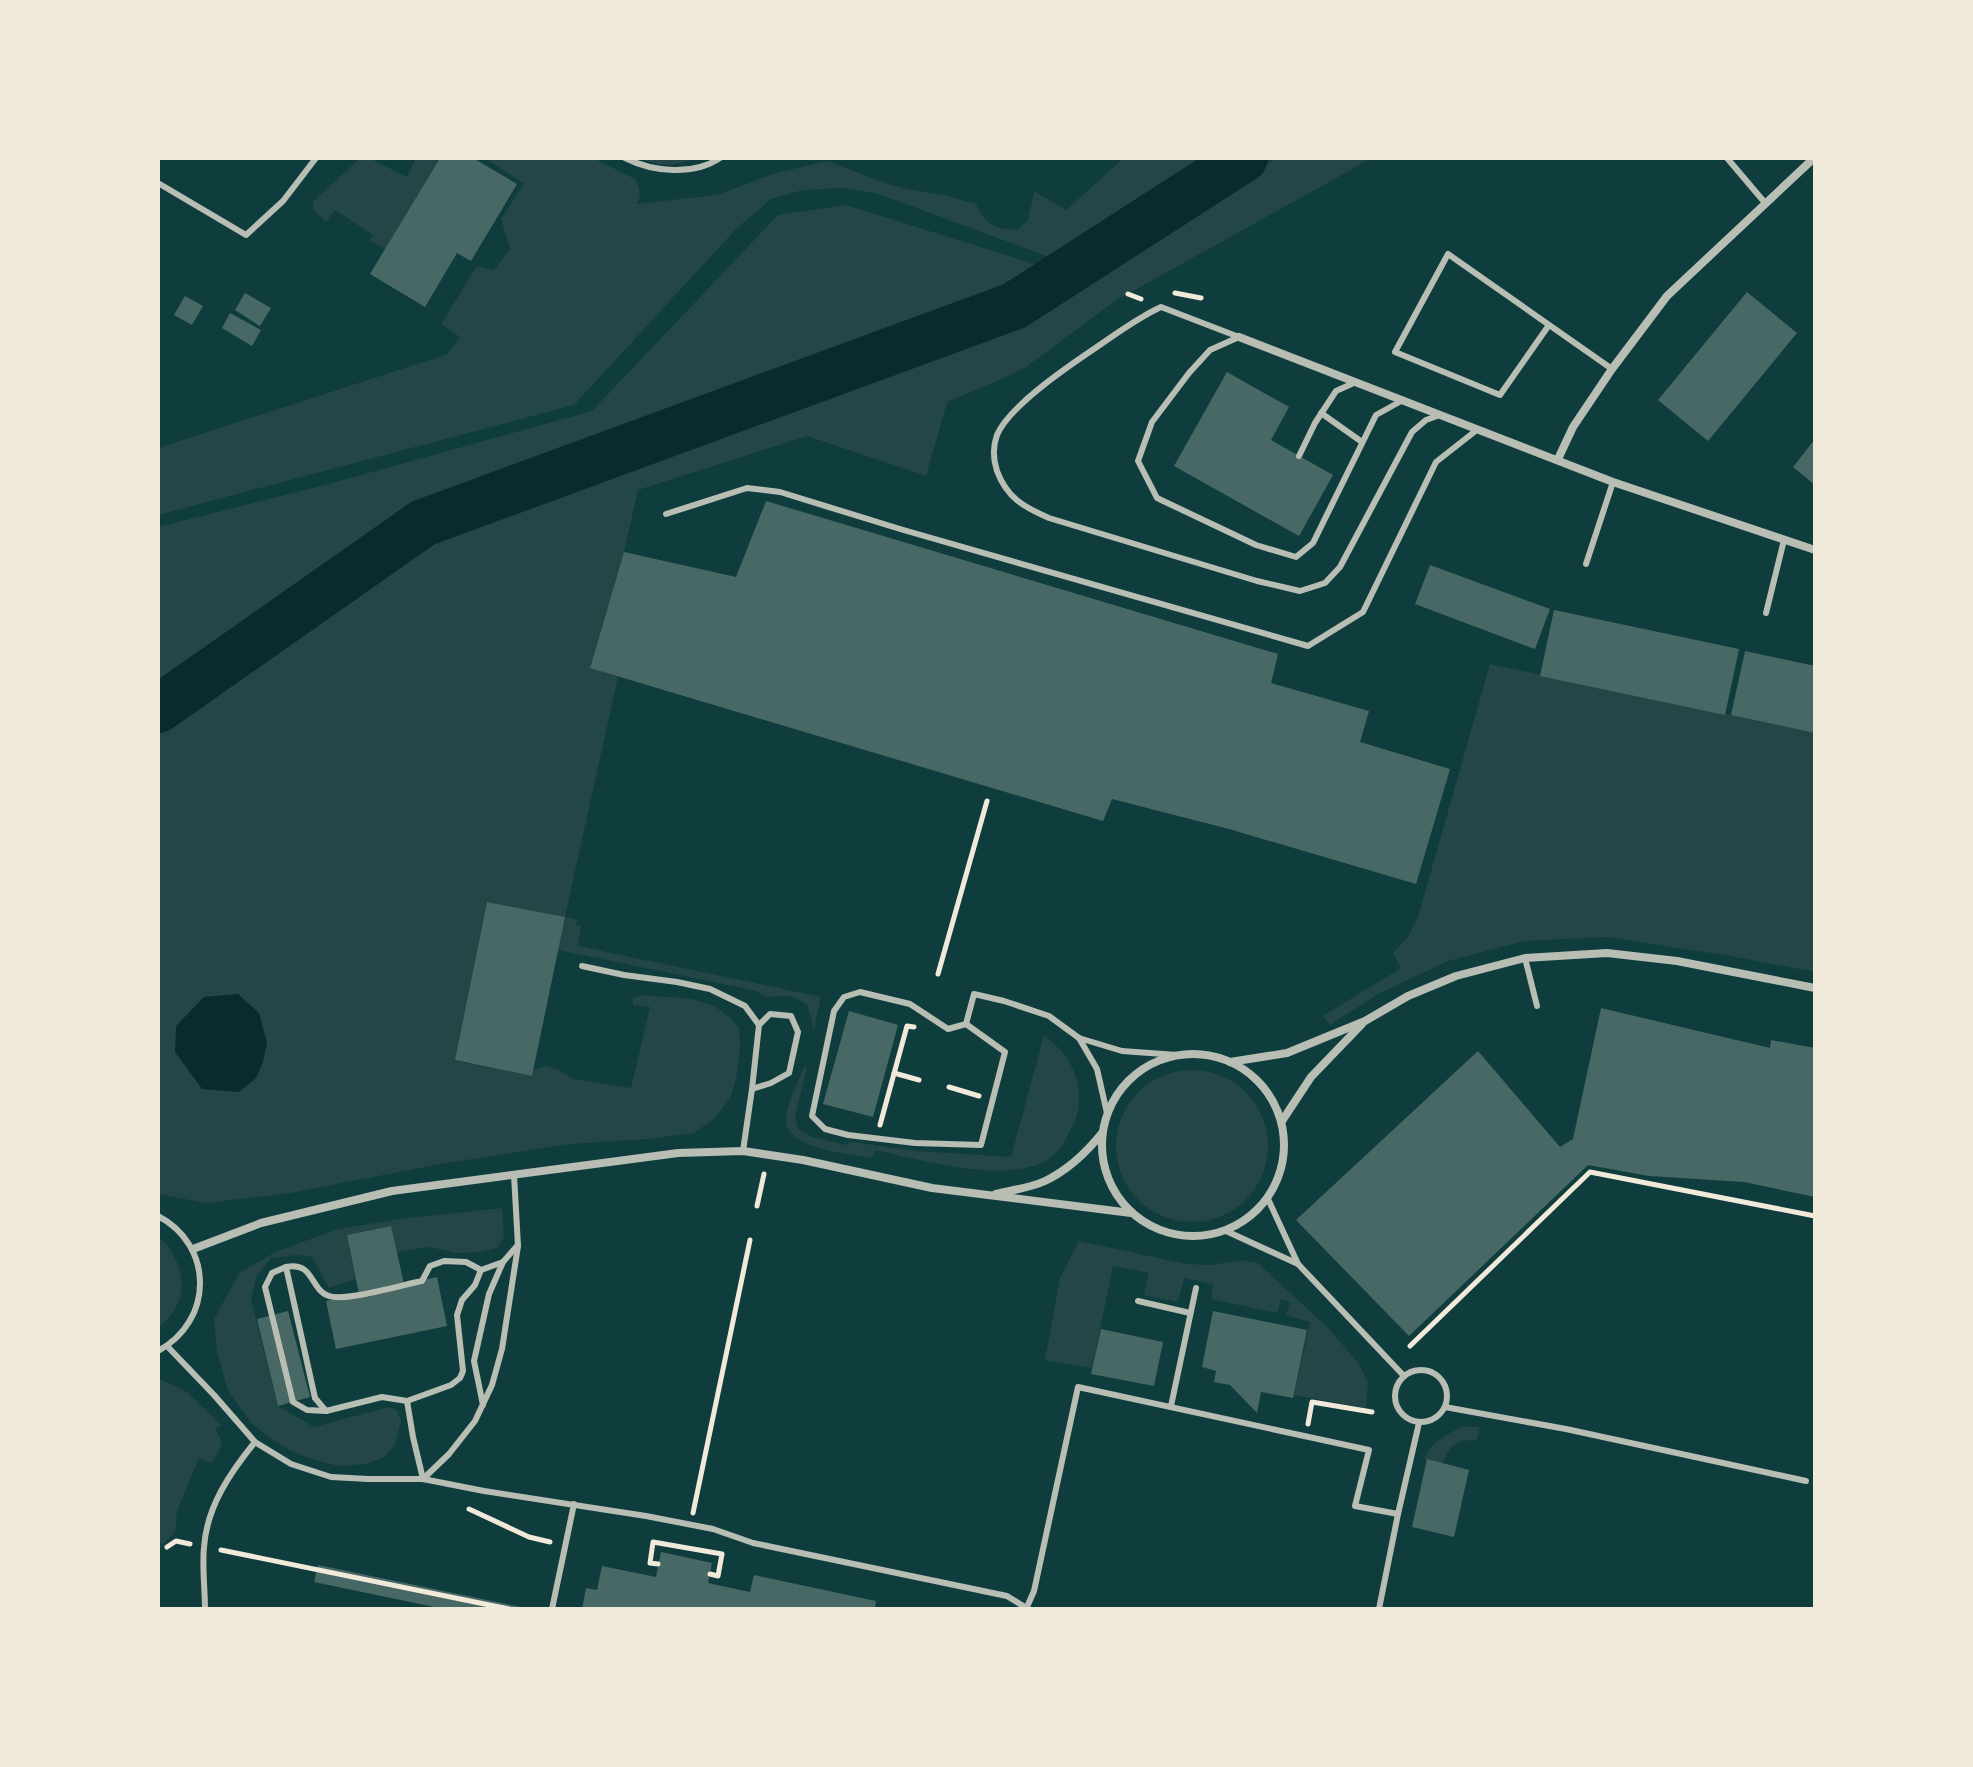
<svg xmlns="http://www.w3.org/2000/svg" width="1973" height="1767" font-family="Inter,sans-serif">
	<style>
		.green { fill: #244646 }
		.water { fill: #0a2a2b }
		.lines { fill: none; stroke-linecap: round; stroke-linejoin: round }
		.river { stroke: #0a2a2b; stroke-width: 48 }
		.building { fill: #486865 }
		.path { stroke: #f1e9da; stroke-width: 5 }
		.service { stroke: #b8beb3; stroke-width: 6 }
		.minor { stroke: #b8beb3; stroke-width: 8 }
	</style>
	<rect width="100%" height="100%" fill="#0f3d3e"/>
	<g class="green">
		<path d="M360 158H369L407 177 416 158H440L385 249 370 241 373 235 335 210 326 222 313 209V202Z"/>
		<path d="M485 158H593L635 179 639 188 640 198 636 204 717 195 776 173 827 161 891 185 917 191 944 195 976 204C986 226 994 228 1017 230L1028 220 1034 191 1066 210 1124 158H1228L1063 262 876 193 842 188 803 190 771 199 738 227 574 405 158 515V448L448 354 460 337 441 324 477 266 494 270 510 249 501 219 524 184Z"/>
		<path d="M641 158H698C677 165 662 169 641 158Z"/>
		<path d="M1276 158H1369L1354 168 1115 301 1026 367 1004 378 947 402 926 476 807 436 638 490 624 552 590 667 618 677 565 917 577 920 576 925 581 926 578 946 821 997 814 1030 807 1004 791 996 766 997 757 991 558 950 564 917 487 902 455 1061 532 1076 534 1070 545 1066 559 1070 573 1079 631 1088 650 1007 633 1005V998L641 995 692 999 716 1007 729 1017 739 1028 740 1047 737 1073 731 1097 714 1119 694 1133 648 1139 570 1144 440 1164 291 1193 206 1203 158 1194V527L329 484 592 411 778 215 846 205 1038 265 1084 282Z"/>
		<path d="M1490 664 1815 733V972L1724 955 1607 937 1524 941 1448 961 1378 994 1330 1025 1323 1016 1401 968 1393 953 1408 937 1418 917Z"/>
		<path d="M1044 1035C1066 1052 1081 1074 1079 1102 1078 1116 1074 1124 1067 1136 1065 1141 1061 1147 1058 1151 1022 1191 920 1159 875 1150L872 1158C851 1154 794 1149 787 1126 783 1111 798 1081 804 1067L807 1068 795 1116 798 1129 812 1137 846 1145 851 1142 918 1151 1011 1157Z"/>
		<circle cx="1192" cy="1146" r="76"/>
		<path d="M502 1208 504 1237 497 1248 480 1252 458 1253 429 1247 396 1252 390 1226 347 1235 356 1279 329 1288 312 1257 297 1255 271 1258 256 1277 251 1300 278 1406 314 1427 389 1407 397 1410 401 1421 395 1444 385 1457 366 1464 338 1466 312 1459 291 1451 269 1437 251 1423 228 1391 217 1351 214 1319 240 1272 278 1251 338 1229 399 1219Z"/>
		<path d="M158 1236C186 1261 193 1303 158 1327Z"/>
		<path d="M1079 1241 1186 1264 1211 1265 1242 1260 1258 1263 1329 1329 1359 1364 1368 1382 1366 1408 1294 1395 1310 1322 1286 1315 1290 1302 1281 1299 1277 1313 1211 1299 1213 1284 1184 1278 1178 1302 1144 1295 1149 1273 1113 1266 1092 1368 1045 1360 1060 1278Z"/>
		<path d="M158 1378 187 1392 221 1425 215 1429 221 1440V1447L212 1463 199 1458 177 1511 175 1532 161 1547 158 1527Z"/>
		<path d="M1461 1427H1480L1477 1440C1456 1440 1450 1444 1443 1463L1424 1459C1430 1442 1447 1435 1461 1427Z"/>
	</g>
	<path class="water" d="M238 994 259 1013 267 1043 263 1062 256 1078 239 1092 202 1089 175 1052 176 1026 204 997Z"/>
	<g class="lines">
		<path class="river" d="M158 709 423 523 1014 306 1244 158"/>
	</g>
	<g class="building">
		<path d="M440 158H473L517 184 471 261 457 253 425 307 370 274Z"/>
		<path d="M1747 292 1797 333 1708 441 1658 400Z"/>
		<path d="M245 293 271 308 260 326 235 310Z"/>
		<path d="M185 296 203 306 192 325 174 315Z"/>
		<path d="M230 313 261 330 252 346 222 328Z"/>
		<path d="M1227 372 1289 407 1271 440 1333 475 1299 536 1174 466Z"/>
		<path d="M1815 439V485L1793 467Z"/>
		<path d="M766 501 1278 654 1271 683 1369 711 1360 742 1450 769 1416 884 1229 829 1112 799 1103 821 590 668 624 552 736 577Z"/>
		<path d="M1430 565 1550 609 1535 649 1415 604Z"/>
		<path d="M1554 610 1739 649 1725 715 1540 676Z"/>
		<path d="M1745 651 1815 666V733L1731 715Z"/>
		<path d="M487 902 565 917 532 1076 455 1060Z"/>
		<path d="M1601 1008 1770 1048 1771 1040 1815 1048V1197L1744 1182 1649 1176 1588 1165 1409 1336 1296 1220 1478 1051 1560 1147 1573 1139Z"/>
		<path d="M849 1011 898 1025 873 1117 823 1104Z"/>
		<path d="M391 1226 404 1284 437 1277 447 1326 336 1349 326 1301 359 1294 347 1235Z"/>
		<path d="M288 1311 310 1397 278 1406 257 1319Z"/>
		<path d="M1213 1311 1307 1330 1293 1398 1261 1392 1257 1413 1230 1385 1214 1382 1216 1371 1202 1367Z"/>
		<path d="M1101 1329 1163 1342 1154 1386 1091 1374Z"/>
		<path d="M1427 1459 1469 1470 1454 1537 1412 1527Z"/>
		<path d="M661 1552 712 1563 708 1583 750 1592 754 1575 876 1601 875 1609H582L586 1588 597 1590 602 1566 656 1577Z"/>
		<path d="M318 1565 526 1608V1609H444L314 1582Z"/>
	</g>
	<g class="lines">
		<g class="path">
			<path d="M1175 293 1201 298"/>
			<path d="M1128 294 1141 299"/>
			<path d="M938 974 987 801"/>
			<path d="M894 1073 919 1080"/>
			<path d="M949 1087 979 1096"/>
			<path d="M880 1125 907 1026 914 1027"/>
			<path d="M757 1206 764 1174"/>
			<path d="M1410 1346 1590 1172 1815 1216"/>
			<path d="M1308 1424 1312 1402 1372 1412"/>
			<path d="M469 1509 529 1537 550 1542"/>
			<path d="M693 1513 750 1240"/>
			<path d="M167 1547 176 1541 190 1544"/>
			<path d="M221 1550 509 1609"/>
			<path d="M658 1564 650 1563 653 1542 722 1554 718 1576 710 1574"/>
		</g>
		<g class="service">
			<path d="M625 158C653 172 693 176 720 158"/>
			<path d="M1727 158 1766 204"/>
			<path d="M158 183 246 235 283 201 316 158"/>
			<path d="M1549 325 1500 395 1395 352 1448 254 1612 369"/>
			<path d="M1239 337 1161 307C1135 319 1112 337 1088 353 1063 370 1009 407 997 435 993 446 993 459 997 471 1007 498 1024 507 1049 518L1257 581 1300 591 1325 583 1340 567 1412 432 1426 420 1440 415"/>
			<path d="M1239 337 1210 350 1189 373 1152 422 1138 461 1157 498 1256 545 1296 557 1313 543 1376 415 1403 400"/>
			<path d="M1321 413 1362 442"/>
			<path d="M1299 456 1315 423 1336 391 1356 382"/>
			<path d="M666 514 747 488 780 492 900 529 1308 646 1363 612 1436 462 1478 429"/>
			<path d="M1586 564 1613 482"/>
			<path d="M1766 613 1784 540"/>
			<path d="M1525 958 1537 1006"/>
			<path d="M582 966 624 975 677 982 710 989 745 1006 759 1025 752 1089 743 1151"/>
			<path d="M860 992 910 1004 948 1029 966 1024 1005 1052 981 1145 915 1143 848 1135 825 1129 812 1116 834 1011 844 997Z"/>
			<path d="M966 1024 974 994 1004 1001 1049 1016 1079 1038 1122 1051 1177 1055"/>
			<path d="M1079 1038 1097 1069 1107 1113"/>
			<path d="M752 1089 771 1083 789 1073 798 1032 791 1016 770 1014 759 1025"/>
			<path d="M1268 1199 1298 1264 1404 1376"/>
			<path d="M158 1216C214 1245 214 1321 158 1351"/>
			<path d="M1226 1231 1298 1264"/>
			<path d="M444 1261 466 1262 481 1270 475 1285 462 1300 457 1315 463 1371 460 1378 451 1385 407 1401 382 1397 326 1411 315 1398 286 1267C314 1261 310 1290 329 1296 345 1302 402 1285 422 1281L430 1266Z"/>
			<path d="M286 1267 272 1273 265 1287 293 1402 307 1410 326 1411"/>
			<path d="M481 1270 503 1262 517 1246"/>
			<path d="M1138 1301 1190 1313"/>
			<path d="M167 1346 214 1395 255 1442 291 1464 331 1477 368 1479H423L484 1491 646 1516 713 1529 753 1543 1007 1596 1028 1609"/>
			<circle cx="1421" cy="1396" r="26"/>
			<path d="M407 1401 413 1437 423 1479"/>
			<path d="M483 1405 474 1361 489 1294 503 1262"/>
			<path d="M1171 1406 1196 1288"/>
			<path d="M1445 1407 1566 1429 1806 1481"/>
			<path d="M423 1479 449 1454 475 1421 492 1385 502 1349 518 1246 514 1175"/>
			<path d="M1027 1607 1034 1591 1078 1387 1369 1450 1355 1506 1398 1514"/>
			<path d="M205 1609C205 1589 202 1567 204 1547 207 1506 230 1473 255 1442"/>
			<path d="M552 1609 574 1504"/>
			<path d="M1379 1609 1398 1514 1419 1423"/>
		</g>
		<g class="minor">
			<path d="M1239 337 1613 482 1815 550"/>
			<path d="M1558 459 1573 427 1612 369 1667 296 1814 158"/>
			<circle cx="1193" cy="1145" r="91"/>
			<path d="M1230 1062 1287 1053 1365 1021 1408 996 1456 976 1525 958 1607 953 1677 961 1815 988"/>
			<path d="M1282 1121 1311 1077 1362 1024"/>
			<path d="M996 1194C1012 1190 1030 1188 1045 1181 1068 1170 1086 1153 1102 1133"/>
			<path d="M193 1249 261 1223 392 1191 678 1153 743 1151 803 1160 932 1188 1131 1213"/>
		</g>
	</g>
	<rect width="1973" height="1767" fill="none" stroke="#f1e9da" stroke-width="320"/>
</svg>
